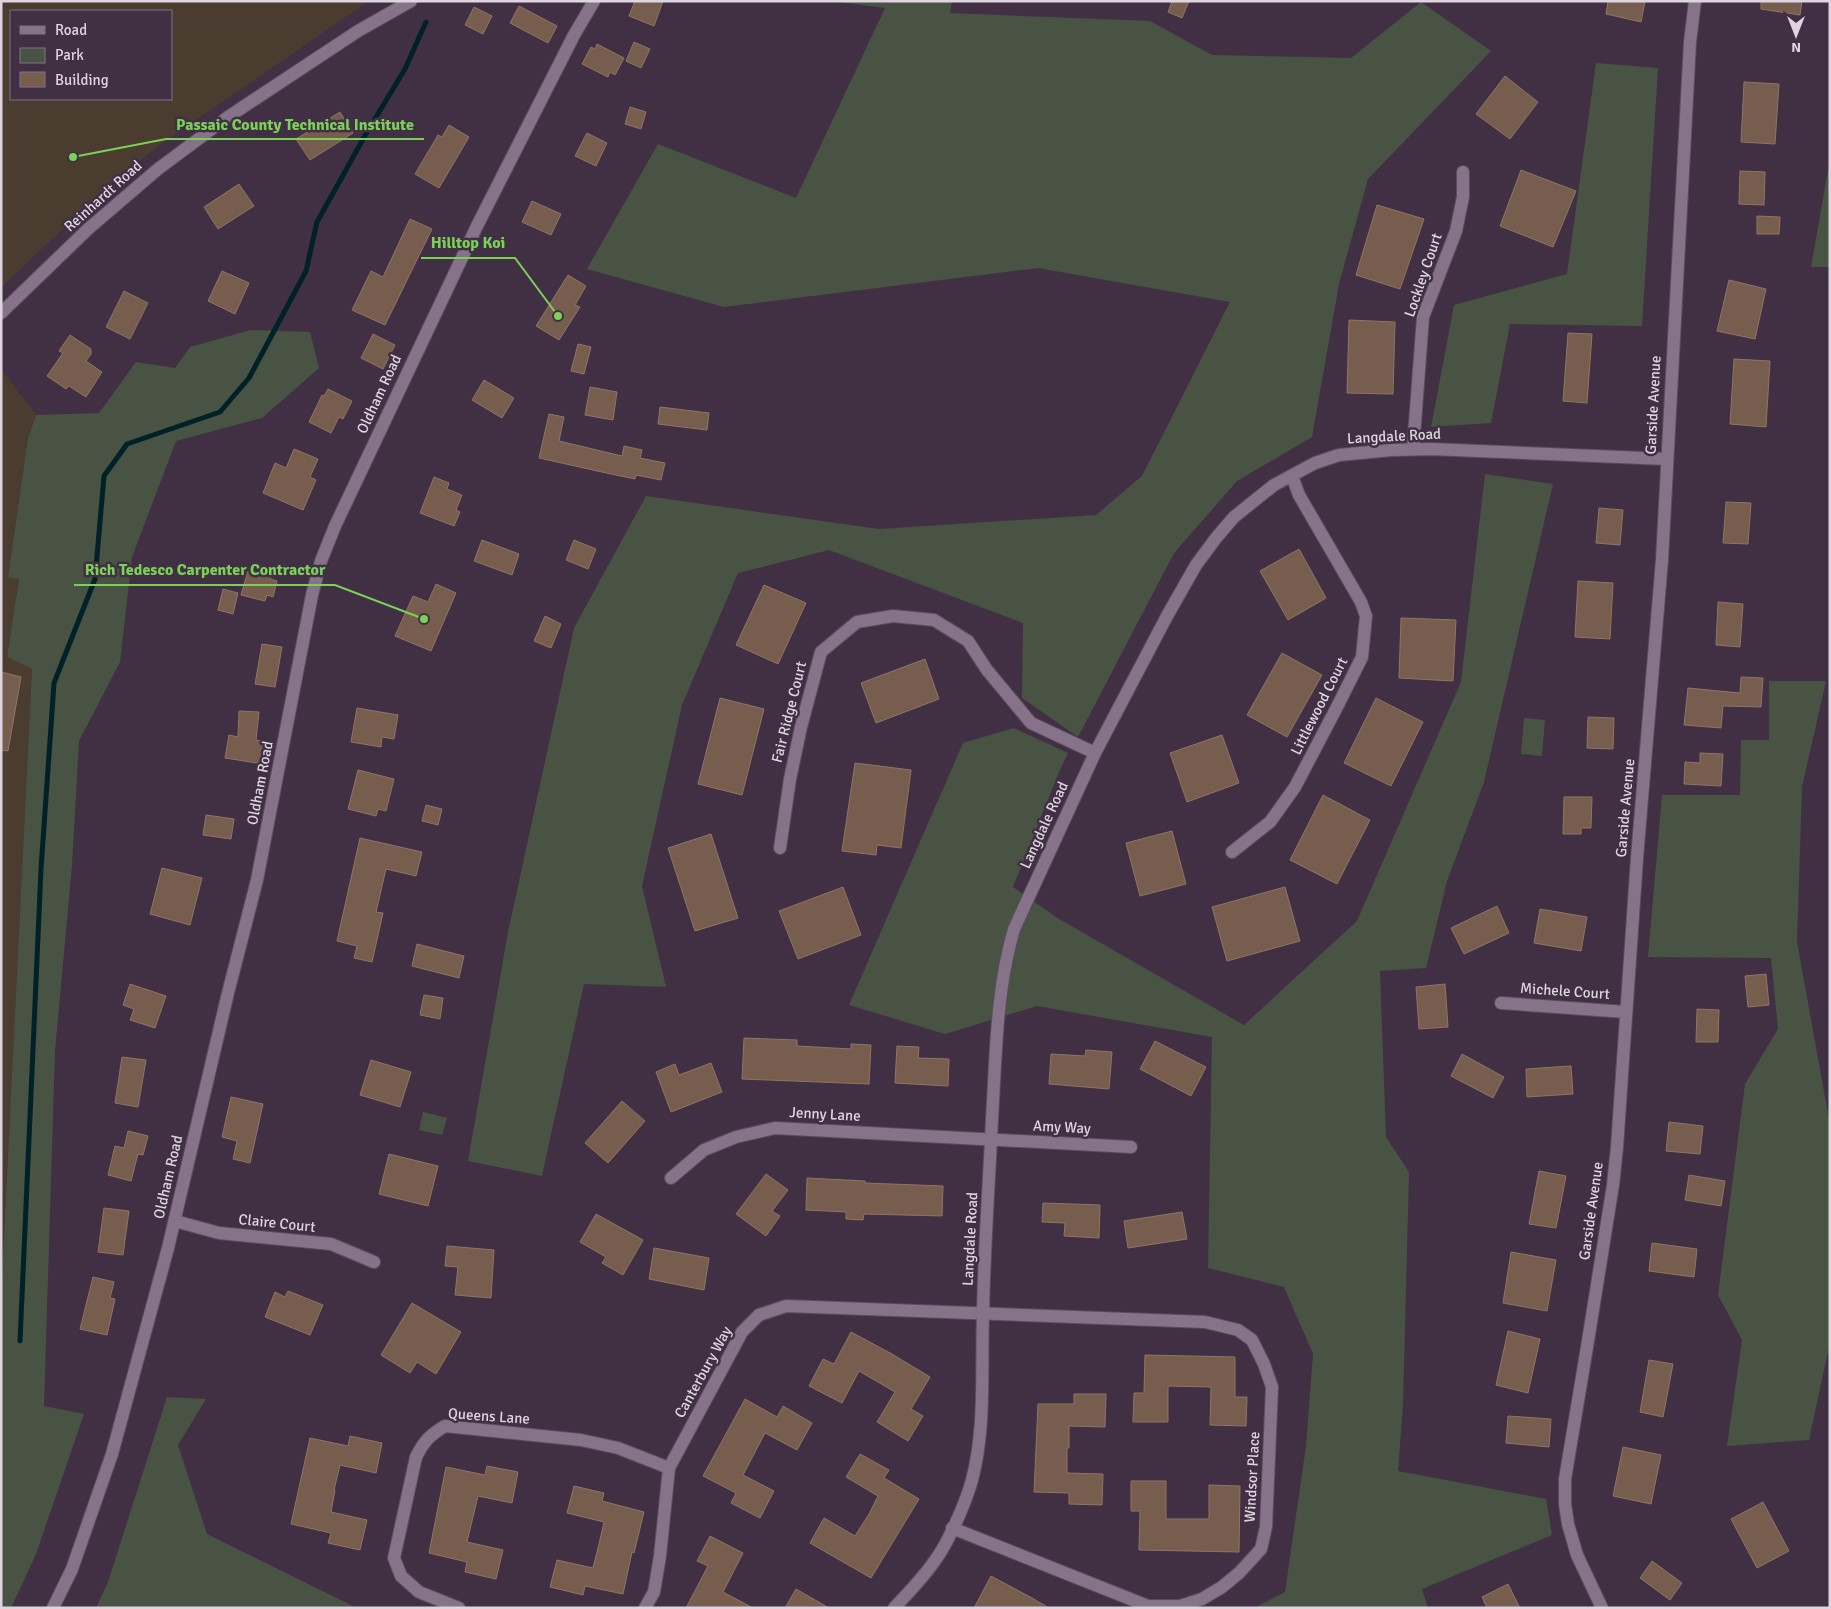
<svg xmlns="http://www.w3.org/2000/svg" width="1831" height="1609" font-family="Signika,sans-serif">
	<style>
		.education { fill: #4a3c2e; fill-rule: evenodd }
		.green { fill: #485344 }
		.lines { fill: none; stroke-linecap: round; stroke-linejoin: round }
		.stream { stroke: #002128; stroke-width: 5 }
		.building { fill: #775d4d; stroke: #907565 }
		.minor-casing { stroke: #5b4d5d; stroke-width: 14 }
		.minor { stroke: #86738a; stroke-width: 12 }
		.labels { text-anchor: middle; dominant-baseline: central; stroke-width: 5; stroke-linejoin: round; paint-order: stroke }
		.street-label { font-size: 15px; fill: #dfd5e1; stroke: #413044 }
		.leader { fill: none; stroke: #7ad156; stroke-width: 2 }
		.callout-dot { fill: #7ad156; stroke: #413044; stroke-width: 2 }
		.callout-label { font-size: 16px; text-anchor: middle; font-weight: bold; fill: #7ad156; stroke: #413044; stroke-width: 5; stroke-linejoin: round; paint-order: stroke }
	</style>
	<rect width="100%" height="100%" fill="#413044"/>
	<g class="education">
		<path d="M1 1H369L174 135 115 179 1 288ZM11 11H171V99H11Z"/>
		<path d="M1 369 36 415 28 438 8 576 19 578 7 657 32 669 1 1296Z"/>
	</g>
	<g class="green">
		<path d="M832 1H952L950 13 1150 21 1212 55 1351 58 1421 2 1491 51 1368 179 1339 284 1312 437 1237 481 1174 553 1078 737 1022 698 1023 623 829 550 738 573 682 705 642 886 666 987 584 984 542 1176 468 1161 508 932 574 628 646 496 879 529 1096 515 1142 476 1230 302 1038 268 724 307 587 269 658 144 796 198 885 8Z"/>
		<path d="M1596 63 1658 68 1642 326 1510 324 1491 423 1431 427 1454 305 1567 274Z"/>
		<path d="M1830 159V267H1811Z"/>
		<path d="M251 330 310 332 319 368 262 418 176 441 132 557 120 662 79 741 72 865 55 1051 44 1406 84 1414 36 1554 11 1608H1V1296L32 669 7 657 19 579 8 577 28 438 36 415 99 413 136 362 175 368 190 347Z"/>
		<path d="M1485 474 1553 484 1484 782 1447 881 1426 968 1380 971 1386 1137 1409 1172 1403 1406 1398 1471 1546 1499 1552 1535 1422 1589 1428 1608H1254L1285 1592 1306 1446 1313 1354 1284 1287 1208 1268 1212 1037 1037 1006 945 1034 849 1005 963 743 1014 728 1068 753 1059 772 1013 887 1059 919 1244 1025 1357 921 1461 682Z"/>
		<path d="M1769 681H1826L1802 787 1797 942 1830 1125V1342L1809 1440 1727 1446 1742 1340 1718 1295 1745 1084 1778 1029 1771 958 1648 957 1662 795H1740L1741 740H1769Z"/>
		<path d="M1524 718 1545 720 1542 756 1521 754Z"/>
		<path d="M423 1112 447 1118 442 1135 419 1130Z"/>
		<path d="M167 1397 206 1399 178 1445 207 1534 357 1608H96L108 1582Z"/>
	</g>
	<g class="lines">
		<path class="stream" d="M20 1341 41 869 54 683 95 579 104 476 127 444 220 412 249 378 306 271 317 222 367 132 405 69 426 22"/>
	</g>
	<g class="building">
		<path d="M635 1H663L654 26 629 16Z"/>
		<path d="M1172 1H1189L1182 18 1168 12Z"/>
		<path d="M1608 1H1645L1641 22 1606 14Z"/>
		<path d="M1761 1H1802L1800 15 1761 9Z"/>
		<path d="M519 6 557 26 548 43 510 23Z"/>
		<path d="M474 7 492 16 483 34 465 25Z"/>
		<path d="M634 42 650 49 641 68 626 61Z"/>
		<path d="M597 44 624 58 615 75 610 72 608 77 582 64 591 47 595 49Z"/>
		<path d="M1505 76 1538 102 1510 139 1476 114Z"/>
		<path d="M1744 82 1779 84 1775 144 1741 142Z"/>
		<path d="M630 107 646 112 641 129 625 124Z"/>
		<path d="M340 112 353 133 310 160 296 139Z"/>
		<path d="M449 125 469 137 439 188 415 174 438 135 442 137Z"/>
		<path d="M587 133 607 143 596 166 575 156Z"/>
		<path d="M1521 170 1576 191 1553 247 1500 226Z"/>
		<path d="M1740 171 1765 172 1764 205 1739 204Z"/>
		<path d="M239 184 254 206 218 229 204 207Z"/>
		<path d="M532 201 561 214 551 235 522 222Z"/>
		<path d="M1377 205 1424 219 1400 289 1356 275Z"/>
		<path d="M1757 216 1780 217 1779 234H1757Z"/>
		<path d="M410 219 432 229 385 325 352 310 371 271 383 277Z"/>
		<path d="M222 271 249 283 235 314 208 301Z"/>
		<path d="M568 275 586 286 575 305 580 307 559 340 536 326Z"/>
		<path d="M1729 280 1766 289 1755 339 1717 331Z"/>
		<path d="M124 291 148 303 130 339 106 327Z"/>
		<path d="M1349 320 1395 322 1393 394 1347 393Z"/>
		<path d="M1568 333 1592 334 1587 403 1563 401Z"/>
		<path d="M373 334 395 345 383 369 361 358Z"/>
		<path d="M70 335 91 349V354L86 361 102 372 86 397 69 386 66 389 47 376 63 353 59 351Z"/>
		<path d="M578 344 591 347 584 374 571 371Z"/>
		<path d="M1734 359 1770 361 1766 427 1730 424Z"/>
		<path d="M484 380 514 398 502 418 472 400Z"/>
		<path d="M590 387 617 392 613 420 585 415Z"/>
		<path d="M328 389 352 401 343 419 339 417 331 433 309 422 322 395 324 396Z"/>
		<path d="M660 407 709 413 707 430 658 424Z"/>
		<path d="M549 414 564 417 559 441 622 456 624 446 642 450 640 458 665 463 661 480 636 475 635 479 611 474 539 458Z"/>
		<path d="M294 449 318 459 310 477 316 480 303 510 263 493 275 463 286 468Z"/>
		<path d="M434 477 449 483 447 489 462 495 456 510 460 512 454 526 420 513Z"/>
		<path d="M1726 502 1751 503 1748 544 1723 543Z"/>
		<path d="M1599 508 1623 510 1620 545 1596 543Z"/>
		<path d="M482 540 519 554 512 575 474 561Z"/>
		<path d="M574 540 596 549 588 569 566 560Z"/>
		<path d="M1299 549 1326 598 1288 620 1260 571Z"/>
		<path d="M249 567 272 574 270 579 277 581 273 597 267 595 265 601 241 595Z"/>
		<path d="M1578 581 1613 583 1610 639 1575 637Z"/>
		<path d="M436 584 456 593 431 651 395 636 413 596 428 602Z"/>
		<path d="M764 585 806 603 778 664 736 645Z"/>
		<path d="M223 589 238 593 233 614 218 610Z"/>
		<path d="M1718 602 1743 604 1740 647 1716 645Z"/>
		<path d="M545 616 561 624 551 648 534 641Z"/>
		<path d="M1401 618 1456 620 1453 681 1399 678Z"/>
		<path d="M262 644 282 647 275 687 255 684Z"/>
		<path d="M1282 653 1322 675 1287 737 1247 715Z"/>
		<path d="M925 659 939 699 876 723 861 683Z"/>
		<path d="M1 672 21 677 8 751 1 750Z"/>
		<path d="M1741 677 1763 678 1761 707 1723 706 1721 728 1684 725 1688 688 1740 693Z"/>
		<path d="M720 698 764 709 742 795 698 784Z"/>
		<path d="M1376 698 1423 722 1391 786 1344 763Z"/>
		<path d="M357 708 398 715 394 739 382 737 381 747 351 742Z"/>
		<path d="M239 711 259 712 256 740 267 742 263 764 225 758 229 735 238 737Z"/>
		<path d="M1588 717 1614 718 1613 749 1587 748Z"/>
		<path d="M1222 735 1239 783 1187 802 1170 753Z"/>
		<path d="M1700 753 1723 754 1721 786 1684 784 1685 762 1700 763Z"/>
		<path d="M855 763 911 770 901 848 877 845 876 855 842 851Z"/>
		<path d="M358 770 394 779 386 811 378 809 376 816 348 809Z"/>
		<path d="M1323 795 1370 820 1337 884 1290 860Z"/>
		<path d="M1564 797H1592L1591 828H1581V834H1563Z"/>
		<path d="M426 805 442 809 438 825 422 821Z"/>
		<path d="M206 815 234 819 231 839 203 835Z"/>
		<path d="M1172 831 1186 884 1140 896 1126 843Z"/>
		<path d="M711 834 738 918 695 931 668 848Z"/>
		<path d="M360 838 422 852 416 876 386 869 376 912 383 913 372 962 354 958 357 946 337 941Z"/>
		<path d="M162 868 202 878 190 925 150 914Z"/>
		<path d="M843 887 861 935 798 959 779 911Z"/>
		<path d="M1285 887 1300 941 1227 961 1212 907Z"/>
		<path d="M1497 906 1509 933 1464 954 1451 928Z"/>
		<path d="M1540 909 1587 917 1581 951 1534 943Z"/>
		<path d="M417 944 464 956 459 978 412 966Z"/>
		<path d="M1766 974 1769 1005 1748 1007 1745 976Z"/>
		<path d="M130 984 166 996 155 1028 130 1020 134 1009 123 1005Z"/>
		<path d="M1445 984 1448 1027 1419 1029 1416 987Z"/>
		<path d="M424 995 443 998 440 1019 420 1015Z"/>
		<path d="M1697 1009 1719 1010 1718 1042H1696Z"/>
		<path d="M744 1038 797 1040V1046L851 1049V1044L871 1045 869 1084 742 1079Z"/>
		<path d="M1155 1041 1206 1067 1191 1096 1140 1069Z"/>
		<path d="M897 1046 919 1047 918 1058 949 1059 948 1086 895 1083Z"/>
		<path d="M1086 1050 1112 1052 1109 1089 1049 1084 1051 1054 1085 1056Z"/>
		<path d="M1462 1054 1504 1077 1493 1098 1451 1076Z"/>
		<path d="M122 1057 146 1060 138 1107 115 1103Z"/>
		<path d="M371 1060 411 1072 400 1107 360 1095Z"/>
		<path d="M711 1063 722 1092 671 1112 656 1072 675 1064 679 1075Z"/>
		<path d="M1571 1066 1573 1094 1527 1097 1526 1069Z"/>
		<path d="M231 1097 263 1104 250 1163 233 1159 237 1141 222 1137Z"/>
		<path d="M622 1101 645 1121 608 1163 585 1143Z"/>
		<path d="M1669 1122 1703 1126 1700 1154 1666 1151Z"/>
		<path d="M128 1131 148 1136 143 1155 138 1154 131 1181 108 1175 115 1146 124 1148Z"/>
		<path d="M389 1154 438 1166 428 1206 379 1194Z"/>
		<path d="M1539 1171 1566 1176 1556 1228 1529 1224Z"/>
		<path d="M766 1174 788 1190 772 1211 780 1216 766 1236 736 1214Z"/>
		<path d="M1689 1175 1725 1181 1721 1206 1685 1200Z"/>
		<path d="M807 1178 865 1181V1183L943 1186 942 1216 864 1214 863 1220 846 1219V1212L806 1210Z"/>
		<path d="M1043 1203 1100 1205 1099 1238 1064 1236 1065 1223 1042 1222Z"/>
		<path d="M104 1208 129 1211 123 1255 98 1252Z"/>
		<path d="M1182 1212 1187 1239 1128 1248 1124 1221Z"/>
		<path d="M596 1214 643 1240 623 1275 602 1263 606 1257 580 1242Z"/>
		<path d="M1652 1243 1697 1249 1694 1277 1649 1271Z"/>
		<path d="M447 1246 494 1250 491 1298 455 1295 458 1267 445 1266Z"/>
		<path d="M654 1248 709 1258 704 1290 649 1279Z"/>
		<path d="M1511 1252 1556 1260 1547 1311 1503 1303Z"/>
		<path d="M93 1277 114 1282 110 1298 115 1299 107 1335 80 1329Z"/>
		<path d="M288 1291 323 1305 310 1335 265 1317 275 1292 285 1297Z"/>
		<path d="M412 1303 461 1332 436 1374 417 1362 410 1373 381 1355Z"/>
		<path d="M1508 1331 1540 1339 1528 1393 1496 1385Z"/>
		<path d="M851 1332 892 1354 930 1377 911 1409 923 1416 908 1441 877 1422 895 1392 859 1371 842 1403 809 1386 823 1359 834 1364Z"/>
		<path d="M1145 1355 1235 1357V1397H1247L1246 1426 1210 1425 1211 1387 1168 1386V1422H1133L1134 1393H1144Z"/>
		<path d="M1649 1360 1673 1364 1663 1417 1640 1412Z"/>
		<path d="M1074 1394H1106L1105 1427 1069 1426V1448H1067V1473L1103 1474 1102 1505 1069 1504V1493L1034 1492 1038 1404H1074Z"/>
		<path d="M745 1399 777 1417 783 1406 812 1423 797 1450 765 1433 743 1475 774 1491 760 1518 731 1503 736 1493 703 1476Z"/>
		<path d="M1508 1416 1551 1419 1549 1447 1506 1443Z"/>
		<path d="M350 1436 382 1443 376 1473 340 1465 334 1490H335L331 1512 367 1520 360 1550 328 1543 331 1533 291 1524 310 1438 348 1446Z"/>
		<path d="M1623 1447 1661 1455 1651 1504 1613 1496Z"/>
		<path d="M860 1454 889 1470 884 1478 919 1499 871 1578 810 1543 824 1518 855 1536 869 1514 878 1496 846 1477Z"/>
		<path d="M487 1466 518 1472 512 1503 478 1496 467 1542 503 1550 496 1579 465 1572 467 1562 429 1553 446 1467 485 1475Z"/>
		<path d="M1131 1481H1166V1519H1209V1485L1240 1486 1239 1552 1139 1550 1140 1511H1131Z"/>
		<path d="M574 1486 604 1493 602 1501 644 1512 634 1553 632 1552 623 1594 585 1586 583 1595 550 1587 557 1560 593 1568 599 1544 604 1522 567 1513Z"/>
		<path d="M1763 1502 1789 1551 1757 1568 1731 1519Z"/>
		<path d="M710 1536 743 1553 723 1592 753 1608H686L708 1566 697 1561Z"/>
		<path d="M1652 1561 1682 1583 1670 1600 1640 1578Z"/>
		<path d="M991 1576 1032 1598 1049 1608H974Z"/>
		<path d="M1508 1584 1520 1608H1487L1482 1597Z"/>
		<path d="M796 1589 829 1608H785Z"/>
	</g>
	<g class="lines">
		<g class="minor-casing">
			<g id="minor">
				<path d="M1 313 88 229 158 169 228 117 358 31 411 1"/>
				<path d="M1413 449 1423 317 1456 231 1463 197V172"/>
				<path d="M780 848 790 779 801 727 821 652 857 622 893 616 934 620 968 641 987 670 1031 723 1095 753"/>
				<path d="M1232 852 1270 822 1295 787 1337 707 1362 657 1366 616 1361 602 1299 495 1292 476"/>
				<path d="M1501 1003 1626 1012"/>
				<path d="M671 1178 704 1150 736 1137 775 1128 1131 1147"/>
				<path d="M175 1221 219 1233 331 1244 374 1262"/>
				<path d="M53 1608 72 1569 112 1454 168 1248 228 993 257 880 312 595 321 561 335 526 477 226 574 35 594 1"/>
				<path d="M459 1608 419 1592 401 1576 394 1558 416 1457C424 1441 430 1435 445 1426L581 1440 618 1448 669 1468"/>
				<path d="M645 1608 654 1592 660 1556 669 1468 742 1332 759 1315 786 1306 1205 1322 1238 1330 1252 1340 1264 1364 1272 1387 1266 1527 1261 1549 1239 1573 1222 1587 1202 1599 1180 1606H1148L952 1528"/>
				<path d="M894 1608C909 1592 924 1577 936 1559 949 1541 966 1502 972 1480 986 1427 981 1370 983 1315 984 1250 989 1185 992 1119 996 1055 996 991 1014 929L1095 753 1167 616 1196 565 1216 538 1234 517 1274 485 1315 463 1339 455 1392 450 1432 449 1667 459"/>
				<path d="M1602 1608 1577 1555 1568 1524 1565 1504V1479L1588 1341 1613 1185 1617 1147 1637 858 1662 560 1690 42 1695 1"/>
			</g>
		</g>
		<use href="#minor" class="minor"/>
	</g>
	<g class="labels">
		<g class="street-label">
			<text transform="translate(103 196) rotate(-42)">Reinhardt Road</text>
			<text transform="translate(1423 275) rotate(-71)">Lockley Court</text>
			<text transform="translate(379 394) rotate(-65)">Oldham Road</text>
			<text transform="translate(1653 405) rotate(-87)">Garside Avenue</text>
			<text transform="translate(1394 436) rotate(-3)">Langdale Road</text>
			<text transform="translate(1319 706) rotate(-63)">Littlewood Court</text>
			<text transform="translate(789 712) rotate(-76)">Fair Ridge Court</text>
			<text transform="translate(260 783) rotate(-79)">Oldham Road</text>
			<text transform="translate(1625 808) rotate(-85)">Garside Avenue</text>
			<text transform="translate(1044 825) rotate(-65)">Langdale Road</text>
			<text transform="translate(1565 991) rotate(4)">Michele Court</text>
			<text transform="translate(825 1114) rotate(3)">Jenny Lane</text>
			<text transform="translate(1062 1127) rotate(3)">Amy Way</text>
			<text transform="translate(168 1177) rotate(-77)">Oldham Road</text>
			<text transform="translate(1591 1211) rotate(-82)">Garside Avenue</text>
			<text transform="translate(277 1223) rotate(6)">Claire Court</text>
			<text transform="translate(970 1239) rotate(-87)">Langdale Road</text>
			<text transform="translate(703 1372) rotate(-61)">Canterbury Way</text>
			<text transform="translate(489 1416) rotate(4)">Queens Lane</text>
			<text transform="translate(1252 1477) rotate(-87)">Windsor Place</text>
		</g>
	</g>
	<path class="leader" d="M73 157L166 139H424M558 316L515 258H421M424 619L335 585H74"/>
	<g class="callout-dot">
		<circle cx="73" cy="157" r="5"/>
		<circle cx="558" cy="316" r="5"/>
		<circle cx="424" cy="619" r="5"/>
	</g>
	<g class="callout-label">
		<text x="295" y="130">Passaic County Technical Institute</text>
		<text x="468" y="248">Hilltop Koi</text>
		<text x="205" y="575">Rich Tedesco Carpenter Contractor</text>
	</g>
	<rect width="1831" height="1609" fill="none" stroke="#dfd5e1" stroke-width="5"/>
	<rect x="10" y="10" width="162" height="90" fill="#413044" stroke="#807283"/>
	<rect x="20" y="26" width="25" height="8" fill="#86738a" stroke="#807283"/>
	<text x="55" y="35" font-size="15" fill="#dfd5e1">Road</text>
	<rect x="20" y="48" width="25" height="15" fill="#485344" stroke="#807283"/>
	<text x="55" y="60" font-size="15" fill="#dfd5e1">Park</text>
	<rect x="20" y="72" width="25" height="15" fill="#775d4d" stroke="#807283"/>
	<text x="55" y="85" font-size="15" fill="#dfd5e1">Building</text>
	<g transform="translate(1796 35) rotate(180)" stroke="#413044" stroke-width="4" paint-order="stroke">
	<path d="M0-4L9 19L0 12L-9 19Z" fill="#dfd5e1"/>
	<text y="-8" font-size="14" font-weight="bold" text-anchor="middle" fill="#dfd5e1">N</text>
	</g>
</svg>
